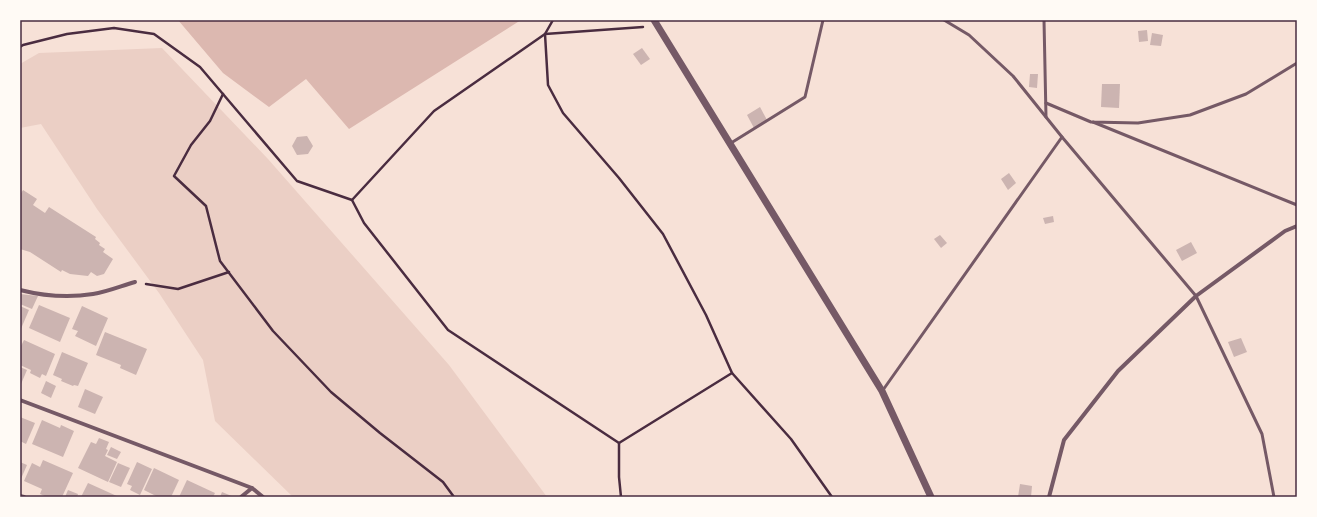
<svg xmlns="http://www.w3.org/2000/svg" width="1317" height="517" font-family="Ubuntu,sans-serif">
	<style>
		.green { fill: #ebcfc5 }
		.water { fill: #dcb8b0 }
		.building { fill: #ccb4b1 }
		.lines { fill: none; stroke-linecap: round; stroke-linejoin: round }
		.path { stroke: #4a2c40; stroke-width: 2.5 }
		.service { stroke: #755966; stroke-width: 3 }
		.minor { stroke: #755966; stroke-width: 4 }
		.tertiary { stroke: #755966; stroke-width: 7 }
		.neatline { fill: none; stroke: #4a2c40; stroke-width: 1.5 }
	</style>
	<rect width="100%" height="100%" fill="#f7e1d7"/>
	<path class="green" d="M162 48 268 159 449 365 547 497H293L215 421 203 360 159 293 97 209 41 124 20 128V64L39 53Z"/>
	<path class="water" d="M178 20H521L349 129 306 79 269 107 223 73Z"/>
	<g class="building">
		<path d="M1147 30 1148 41 1139 42 1138 31Z"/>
		<path d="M1152 33 1163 35 1161 46 1150 45Z"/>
		<path d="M642 48 650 59 641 65 633 54Z"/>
		<path d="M1030 74H1038L1037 88 1029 87Z"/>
		<path d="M1102 84H1120L1119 108 1101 107Z"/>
		<path d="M760 107 767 120 754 128 747 115Z"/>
		<path d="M307 136 313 146 308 154 297 155 292 146 297 137Z"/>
		<path d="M1009 173 1016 183 1008 190 1001 179Z"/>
		<path d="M23 190 37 199 33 205 45 213 49 207 96 237 95 239 100 243 99 245 105 249 103 252 113 259 104 274 97 276 91 272 88 276 70 274 62 270 61 272 30 252 20 249V195Z"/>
		<path d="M1053 216 1054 222 1045 224 1043 218Z"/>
		<path d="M940 235 947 243 941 248 934 239Z"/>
		<path d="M1191 242 1197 253 1182 261 1176 250Z"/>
		<path d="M20 294 38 296 32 309 20 304Z"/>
		<path d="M39 305 70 318 60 342 29 328Z"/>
		<path d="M20 306 29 310 20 331Z"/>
		<path d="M82 306 108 318 96 346 75 336 78 331 72 329Z"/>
		<path d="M105 332 147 349 136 375 120 368 121 365 96 355Z"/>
		<path d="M1241 338 1247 352 1234 357 1228 342Z"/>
		<path d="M24 340 55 354 46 376 42 374 40 378 30 373 31 370 20 365V348Z"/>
		<path d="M62 352 88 363 78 386 74 385 73 386 61 381 62 379 53 375Z"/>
		<path d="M20 367 27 370 21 384 20 383Z"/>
		<path d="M46 381 56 386 51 398 41 393Z"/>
		<path d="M85 389 103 397 95 414 78 407Z"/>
		<path d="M20 417 35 423 26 444 20 441Z"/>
		<path d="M42 420 60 428 61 425 74 431 63 457 32 444Z"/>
		<path d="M99 438 109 442 106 449 108 450 105 456 117 462 108 482 78 468 91 442 96 444Z"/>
		<path d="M111 447 121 452 117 459 107 455Z"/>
		<path d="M43 460 73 473 62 497H47L40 494 42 489 24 481 32 463 40 467Z"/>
		<path d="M20 462 27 465 20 481Z"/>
		<path d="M137 462 152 469 140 495 130 490 132 486 127 484Z"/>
		<path d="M118 463 130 468 121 487 109 482Z"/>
		<path d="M154 468 179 480 171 497H158L144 490Z"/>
		<path d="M187 480 215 493 213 497H179Z"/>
		<path d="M88 483 119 497H81Z"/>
		<path d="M1020 484 1032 486 1031 497H1018Z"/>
		<path d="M68 490 78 494 77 497H65Z"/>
		<path d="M222 492 234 497H220Z"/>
	</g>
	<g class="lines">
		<g class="path">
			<path d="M643 27 545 34 548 85 563 113 619 178 663 234 706 315 732 373 791 439 832 497"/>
			<path d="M20 47 23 45 67 34 114 28 154 34 200 67 297 181 352 200 364 223 448 330 619 443V477L621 497"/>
			<path d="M223 94 210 121 191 145 174 176 206 206 220 261 273 331 331 392 380 433 443 482 454 497"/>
			<path d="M352 200 434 111 545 34 553 20"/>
			<path d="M146 284 178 289 229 272"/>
			<path d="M619 443 732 373"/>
		</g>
		<g class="service">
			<path d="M944 20 969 35 1013 76 1062 137 1196 296 1262 434 1274 497"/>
			<path d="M1044 20 1046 117"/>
			<path d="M1046 103 1091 122 1138 123 1190 115 1246 94 1297 63"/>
			<path d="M1093 122 1297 205"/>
			<path d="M731 143 805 97 823 20"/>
			<path d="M883 390 1062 137"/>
		</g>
		<g class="minor">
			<path d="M20 290C44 296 69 298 93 294 107 292 121 286 135 282"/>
			<path d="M20 400 252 488 263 497"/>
			<path d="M20 496 24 497"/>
			<path d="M241 497 252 488"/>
			<path d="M1049 497 1064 440 1118 371 1196 296 1285 231 1297 226"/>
		</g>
		<path class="tertiary" d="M654 20 882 391 931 497"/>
	</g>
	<rect width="1317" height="517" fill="none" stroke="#fffaf5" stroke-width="42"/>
	<rect x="21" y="21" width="1275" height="475" class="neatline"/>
</svg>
